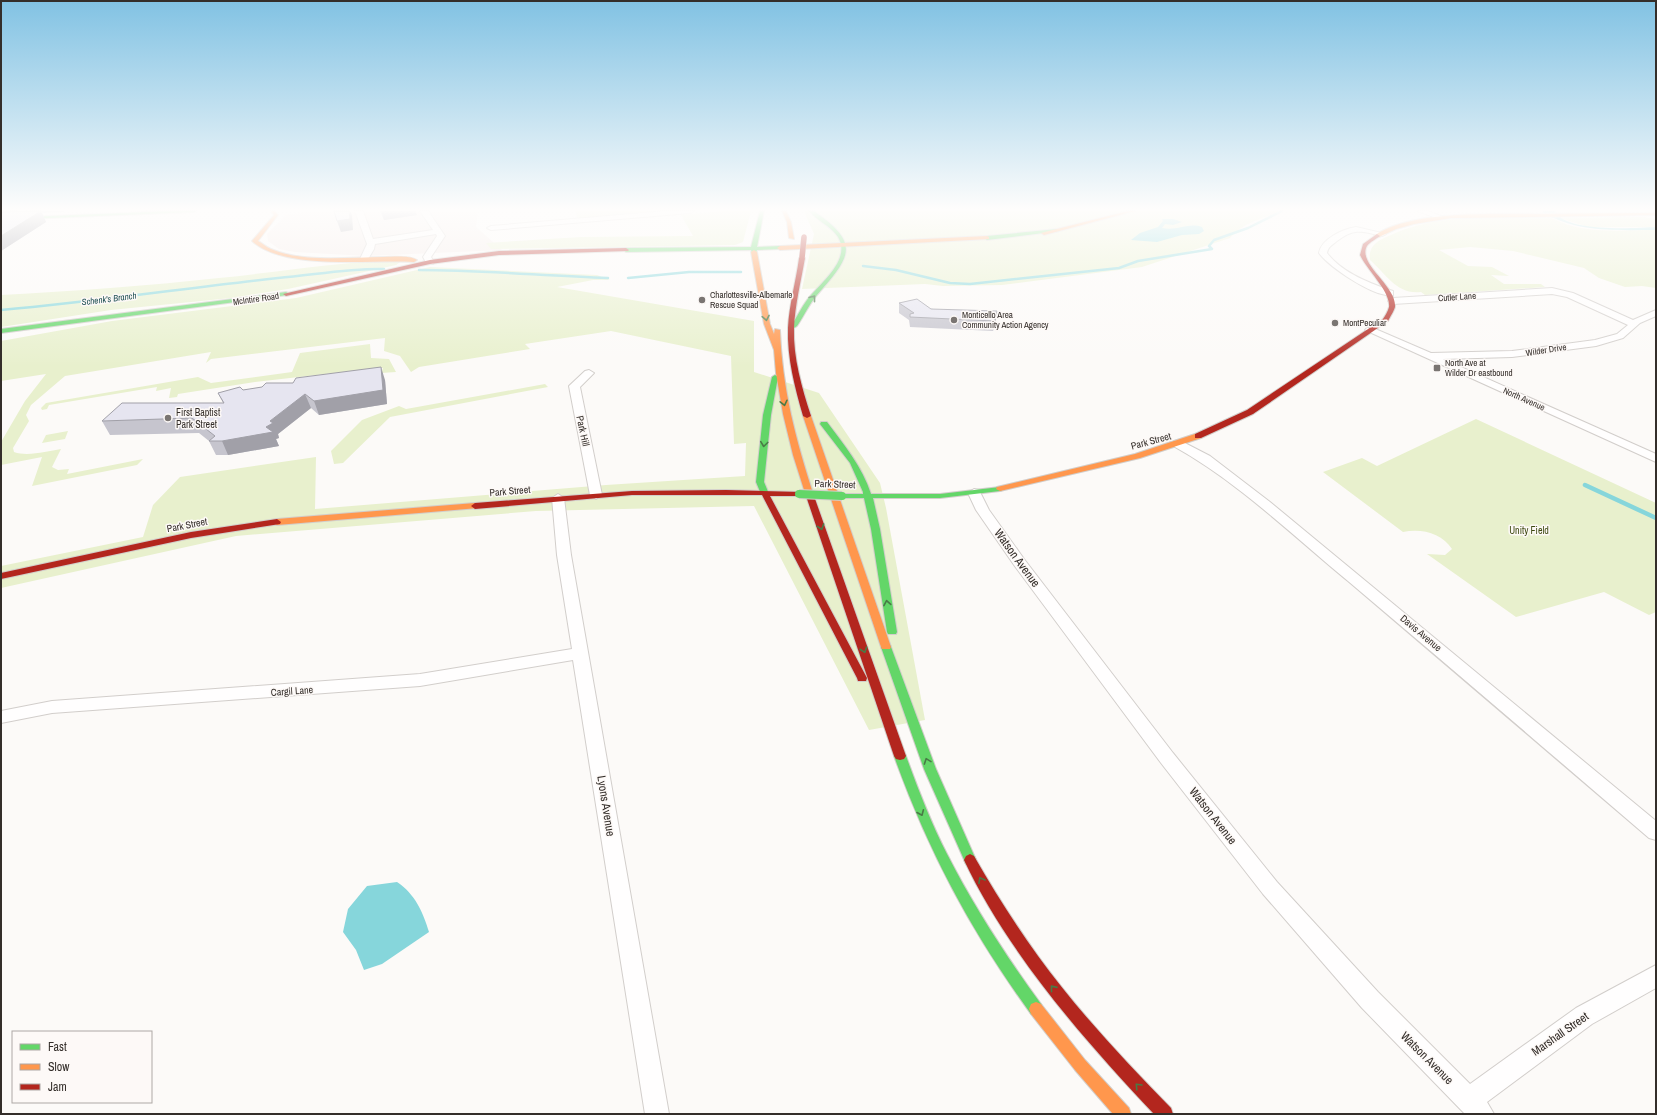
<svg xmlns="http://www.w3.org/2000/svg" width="1657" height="1115" font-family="'Archivo Narrow',sans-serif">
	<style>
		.commercial { fill: #f4eae7 }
		.green { fill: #e8f0cd }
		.water { fill: #86d6db }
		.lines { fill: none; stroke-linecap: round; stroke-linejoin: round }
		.stream-far1 { stroke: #86d6db; stroke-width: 2.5 }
		.stream { stroke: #86d6db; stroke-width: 4.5 }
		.street-casing { stroke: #d2cecb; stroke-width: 2 }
		.fast-casing { stroke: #d2cecb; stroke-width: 2 }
		.slow-casing { stroke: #d2cecb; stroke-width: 2 }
		.jam-casing { stroke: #d2cecb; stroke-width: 2 }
		.street { fill: #fffefe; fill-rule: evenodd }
		.fast { fill: #63d668; fill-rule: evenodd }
		.slow { fill: #ff974d; fill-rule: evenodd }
		.jam { fill: #b3261e; fill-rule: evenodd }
		.fast-bridge-casing { stroke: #d2cecb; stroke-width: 10; stroke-linecap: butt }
		.jam-bridge-casing { stroke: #d2cecb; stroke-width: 6; stroke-linecap: butt }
		.fast-bridge { stroke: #63d668; stroke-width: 8 }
		.jam-bridge { stroke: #b3261e; stroke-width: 5.5 }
		.wall { fill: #c6c5ce }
		.shaded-wall { fill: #a1a0a8 }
		.building { fill: #e6e5f0; stroke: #a1a0a8 }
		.oneway { stroke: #497a46 }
		.poi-dot { fill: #7a7572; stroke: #fdf9f7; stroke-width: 1.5 }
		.labels { text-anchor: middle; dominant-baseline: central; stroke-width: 3; stroke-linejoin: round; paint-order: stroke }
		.far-poi-label { font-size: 9px; fill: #342e2a; stroke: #fdf9f7; text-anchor: start }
		.far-street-label { font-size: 9px; fill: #342e2a; stroke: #fdf9f7 }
		.far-water-label { font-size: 9px; font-style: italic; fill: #194c4f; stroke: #fdf9f7 }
		.poi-label { font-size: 10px; fill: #342e2a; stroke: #fdf9f7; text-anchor: start }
		.street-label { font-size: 10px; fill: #342e2a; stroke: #fdf9f7 }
		.park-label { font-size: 10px; fill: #3d490f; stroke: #fdf9f7 }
		.near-street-label { font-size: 12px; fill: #342e2a; stroke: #fdf9f7 }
	</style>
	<rect width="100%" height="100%" fill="#fcfaf8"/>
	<path class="commercial" d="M312 211H478L476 227 502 250 366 256 295 252 279 249 268 241 267 234 286 215Z"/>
	<g class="green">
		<path d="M575 211H661L578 219Z"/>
		<path d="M721 211H751L743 242 735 245 491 249 486 243 581 237 693 236 681 215Z"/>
		<path d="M804 211H1285C1265 217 1244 222 1230 238L1142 267 1002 285 943 286 925 284 802 289 814 234Z"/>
		<path d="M1643 217 1656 219V227H1588L1560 218Z"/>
		<path d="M1552 218C1582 235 1623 230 1656 230V288L1642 286 1625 287 1599 278 1584 268 1513 251 1470 247 1439 250 1468 266 1492 267 1509 276 1491 275 1504 284H1541L1545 287 1425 295 1421 292C1397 295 1386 274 1370 260 1368 245 1379 240 1391 235 1441 212 1499 218 1552 218Z"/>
		<path d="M398 260 400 262 396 265 288 289 231 298 111 310 1 327V295C74 291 147 286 219 278 279 272 338 262 398 260Z"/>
		<path d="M430 267 597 275 610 280H593L557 287 754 321V372L819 393 880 483 886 508 925 720 869 730 754 506 536 511 236 536 1 588V566L143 537 153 505 180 477 316 457 315 509 606 485 745 476 746 443 734 444 731 356 611 331 525 344 530 349 419 367 411 372 400 356 384 351 385 338 211 359 206 363 211 352 65 376 31 405 26 415 29 421 13 448 14 452C28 457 47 451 61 449L52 467 58 470 69 469 67 474 143 459 137 465 32 486 42 457 1 465V442L25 401 46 374 1 381V341L112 321 296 298Z"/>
		<path d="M370 344 371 358 389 359 396 372 381 373 383 368H378L255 382 178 394 177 397 169 398 171 388 156 391 157 387 49 405 47 409 42 410 41 408 46 403 198 377 211 383 292 372 300 353Z"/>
		<path d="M545 384 548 387 390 417 343 463 334 464 331 451 362 420 399 406 406 409Z"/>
		<path d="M1476 419 1656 503V612L1649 615 1604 592 1516 617 1427 554 1445 555 1452 549C1442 533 1421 528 1403 532L1323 472 1362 458 1377 466Z"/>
		<path d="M68 431 65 439 42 443 46 435Z"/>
	</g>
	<g class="water">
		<path d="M1544 211H1555C1565 233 1635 228 1656 227V230C1616 230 1578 233 1542 212Z"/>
		<path d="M1162 219H1173L1182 222 1173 225 1165 224 1162 228C1178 231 1189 222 1202 227L1204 231 1199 234 1182 235 1157 242 1131 240 1140 233 1158 227 1163 221Z"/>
		<path d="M397 882C415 894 423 912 429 932L382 964 364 970 356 950 343 932 348 909 367 886Z"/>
	</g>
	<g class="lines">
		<g class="stream-far1">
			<path d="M863 266 896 270 950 283 970 284 1119 268 1138 261 1212 249 1209 246 1214 240 1248 228 1282 211"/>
			<path d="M419 270C482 270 545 276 608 278"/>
			<path d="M628 278 689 272H741"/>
			<path d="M1 310C94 302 186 288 278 278 314 275 349 268 384 269"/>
		</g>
		<path class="stream" d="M1585 485 1656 518"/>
		<g class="street-casing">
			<g id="street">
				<path d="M7 211H16L1 219V214Z"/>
				<path d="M355 211H363L373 239 433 230 420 211H428L445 236 431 257 434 262 433 264H427L423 257 437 236 436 234 375 244 374 249 367 261H361L360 259 367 244Z"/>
				<path d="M667 211H694L690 213 491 230 487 228 491 226Z"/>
				<path d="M1418 211H1428L1443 217 1439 219Z"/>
				<path d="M1356 227 1386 234 1382 236C1362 231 1354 228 1337 241 1332 245 1328 247 1327 253 1342 273 1371 284 1393 291V295C1376 299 1329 267 1319 253 1321 239 1343 229 1356 227Z"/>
				<path d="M1552 288 1573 293 1633 320 1656 310V316L1640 323 1623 338 1596 346 1512 357 1443 359 1656 454V462L1365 330 1367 328H1373L1431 353 1512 351 1595 340 1617 334 1628 325 1567 297 1552 294 1393 304 1388 301 1393 298Z"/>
				<path d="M589 370 594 373 580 387 602 495 596 499 590 495 569 386 585 371Z"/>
				<path d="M1179 440 1210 456 1270 502 1656 821V840L1649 838C1549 752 1449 666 1348 581 1292 535 1238 482 1175 447L1173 444 1175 441Z"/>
				<path d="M974 489 979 490 989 510 1024 559 1173 753 1277 882 1378 992 1470 1084 1576 1008 1656 965V988L1592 1024 1487 1102 1494 1114H1465L1362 1008 1263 894 1161 763 1014 565 976 510 968 493Z"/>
				<path d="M558 494 564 498 571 555 669 1114H645L573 660 420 686 52 713 1 723V711L52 701 420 674 572 649 557 555 552 498Z"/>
			</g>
		</g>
		<g class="fast-casing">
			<g id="fast">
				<path d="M166 211H196L194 212 1 220V218Z"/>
				<path d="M760 211H764L757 247 780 246 783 248 782 249 757 250 756 253H752L751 250 626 252 623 250 626 248 751 247Z"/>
				<path d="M809 211H814C861 244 851 256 817 295 809 304 804 316 797 326L794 328 791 326C797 317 801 308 807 300 819 284 852 260 838 237 831 226 817 221 809 211Z"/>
				<path d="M1057 229H1059V231L987 240 984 238 987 236Z"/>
				<path d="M286 292 288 293V295L1 333V329Z"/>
				<path d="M775 375 778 377 771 415 764 482 769 494 765 496 761 494 756 482 763 415 772 377Z"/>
				<path d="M821 422H827C844 445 862 466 871 494H940L1000 487 1004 489 1000 491 940 498H873L880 529 897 632 896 634H888L887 632 871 529 864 498H842L838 496 842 494H863V492L850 463 820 424Z"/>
				<path d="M886 644 890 645 891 647 936 769 976 860 974 864 970 866 966 864 924 769 881 647 882 645Z"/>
				<path d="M900 752 904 753 906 756C918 789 931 823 947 854 974 907 1006 956 1041 1004L1043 1009 1041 1014 1036 1016 1031 1014C971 931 929 853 894 756L896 753Z"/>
			</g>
		</g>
		<g class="slow-casing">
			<g id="slow">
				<path d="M271 211H275L278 215 258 241C262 243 266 247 271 249 303 263 349 257 384 257 393 257 409 255 417 260L414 262C371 259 285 271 252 241L274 215Z"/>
				<path d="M782 211H786L791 222 794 239 789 238 787 222Z"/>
				<path d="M1128 211H1135L1044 235 1041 233Z"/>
				<path d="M1656 213V215L1451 218 1414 224 1396 229 1379 237 1374 236C1410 209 1502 214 1547 214 1583 213 1620 213 1656 213Z"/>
				<path d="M987 236 989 237V239L780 250 777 248 780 246Z"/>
				<path d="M754 250 757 252 770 324 774 334 775 329 780 330C782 388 796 441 814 496L810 498 806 496 793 455 783 414 776 373 774 350 764 324 751 252Z"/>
				<path d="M804 414H810L811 416 891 647 890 649H882L881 647 803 416Z"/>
				<path d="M1195 434H1198L1202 436 1201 438 1140 458 1000 491 996 489 997 487 1135 454Z"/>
				<path d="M475 503 479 506 478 508 277 525 273 522 277 519Z"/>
				<path d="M1036 1002 1041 1004 1085 1060 1129 1108 1131 1114H1113L1075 1070 1031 1014 1029 1009 1031 1004Z"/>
			</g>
		</g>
		<g class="jam-casing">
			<g id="jam">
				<path d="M1377 234 1380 236C1376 239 1370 242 1367 246 1357 264 1397 286 1395 307 1394 311 1390 317 1388 321L1253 414 1201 438H1195V434L1247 410 1383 319C1385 316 1388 311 1389 307 1391 292 1367 270 1360 255L1363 244Z"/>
				<path d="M626 248 629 250 628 251 499 255 430 264 286 296 283 294 430 260 499 251Z"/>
				<path d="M802 256 805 258C801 281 795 305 794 328 793 358 802 388 811 416L807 418 803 416C795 388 787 358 788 328 789 305 796 281 799 258Z"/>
				<path d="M726 490 802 492 803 494 799 496H770L867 678 866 681H858L857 678 762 495H632L475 509 471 506 475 503 632 491Z"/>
				<path d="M807 494H813L814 496 906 756 904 759 900 760 896 759 894 756 806 496Z"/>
				<path d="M277 519 281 522 280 524 191 538 1 579V573L191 532Z"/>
				<path d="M970 854 974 856C994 891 1015 924 1038 956 1078 1011 1124 1060 1171 1108L1173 1114H1154C1084 1040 1008 953 964 860L966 856Z"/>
			</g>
		</g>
		<use href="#street" class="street"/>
		<use href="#fast" class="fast"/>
		<use href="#slow" class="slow"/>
		<use href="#jam" class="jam"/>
		<g class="fast-bridge-casing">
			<path id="fast-bridge" d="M799 494 842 496"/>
		</g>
		<g class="jam-bridge-casing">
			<path id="jam-bridge" d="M802 258 804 237"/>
		</g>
		<use href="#fast-bridge" class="fast-bridge"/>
		<use href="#jam-bridge" class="jam-bridge"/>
	</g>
	<g class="wall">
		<path d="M24 211H65L63 212 42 213 46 222 1 251V214L24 212Z"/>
		<path d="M380 211H415L417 215 384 220Z"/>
		<path d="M899 303 996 320 993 331 910 327 909 320 899 313Z"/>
		<path d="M385 380 387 404 319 415 311 408 278 434 279 438 276 439 279 446 228 455H216L209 441 199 433 110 435 102 421 223 403 218 393 243 390 293 383Z"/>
	</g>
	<g class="shaded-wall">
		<path d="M41 211 46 222 1 251V236Z"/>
		<path d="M349 211H350L352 215 353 230 341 232 337 221Z"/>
		<path d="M381 211H415L417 215 384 220Z"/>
		<path d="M997 311 996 320 993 331 994 321Z"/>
		<path d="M381 367 385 380 387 404 319 415 314 401Z"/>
		<path d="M305 394 311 408 278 434 279 438 276 439 279 446 228 455 222 441 266 427 270 421Z"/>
	</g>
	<g class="building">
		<path d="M41 211 1 236V214L4 212Z"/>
		<path d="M334 211H349L350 219 337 221Z"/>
		<path d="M917 299 931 309 997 311 994 321 910 317V314L914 313 899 303Z"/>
		<path d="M381 367 383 390 314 401 305 394 270 421 273 423 266 427 273 432 222 441H209L215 436 192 418 102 421 122 403H224L218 393 240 387 243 390 262 387 266 383H293L296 378Z"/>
	</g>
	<defs><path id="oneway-chevron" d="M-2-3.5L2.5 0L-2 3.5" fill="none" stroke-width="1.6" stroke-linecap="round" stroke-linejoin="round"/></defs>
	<g class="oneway">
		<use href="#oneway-chevron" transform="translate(813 298) rotate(-52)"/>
		<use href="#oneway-chevron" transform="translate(766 318) rotate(79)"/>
		<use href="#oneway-chevron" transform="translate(784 403) rotate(77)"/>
		<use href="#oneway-chevron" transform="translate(764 444) rotate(97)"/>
		<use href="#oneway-chevron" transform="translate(821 527) rotate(71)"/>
		<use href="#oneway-chevron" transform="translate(887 603) rotate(-100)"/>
		<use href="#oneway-chevron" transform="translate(864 650) rotate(71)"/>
		<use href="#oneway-chevron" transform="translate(927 761) rotate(-110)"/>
		<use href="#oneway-chevron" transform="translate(921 813) rotate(67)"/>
		<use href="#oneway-chevron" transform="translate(981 880) rotate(-119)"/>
		<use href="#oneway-chevron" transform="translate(1053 988) rotate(-129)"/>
		<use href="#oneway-chevron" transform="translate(1138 1086) rotate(-133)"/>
	</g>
	<linearGradient id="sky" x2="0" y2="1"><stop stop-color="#81c2e3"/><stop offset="0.57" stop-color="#fefdfc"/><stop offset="1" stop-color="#fefdfc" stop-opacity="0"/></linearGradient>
	<rect width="1657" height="367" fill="url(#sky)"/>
	<g class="poi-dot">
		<circle cx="702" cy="300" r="4"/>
		<circle cx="954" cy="320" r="4"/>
		<circle cx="1335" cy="323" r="4"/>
		<rect x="1433" y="364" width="8" height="8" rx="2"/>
		<circle cx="168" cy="418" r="4"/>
	</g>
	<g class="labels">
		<g class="far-poi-label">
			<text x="710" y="295">Charlottesville-Albemarle<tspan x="710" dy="10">Rescue Squad</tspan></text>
			<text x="962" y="315">Monticello Area<tspan x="962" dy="10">Community Action Agency</tspan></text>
			<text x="1343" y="323">MontPeculiar</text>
			<text x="1445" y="363">North Ave at<tspan x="1445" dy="10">Wilder Dr eastbound</tspan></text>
		</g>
		<g class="far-street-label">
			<text transform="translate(1457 297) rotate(-4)">Cutler Lane</text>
			<text transform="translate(256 299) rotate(-8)">McIntire Road</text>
			<text transform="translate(1546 350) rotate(-9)">Wilder Drive</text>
			<text transform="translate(1524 399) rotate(24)">North Avenue</text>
		</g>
		<g class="far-water-label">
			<text transform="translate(109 299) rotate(-7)">Schenk's Branch</text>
		</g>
		<g class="poi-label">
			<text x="176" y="412">First Baptist<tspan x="176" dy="12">Park Street</tspan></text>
		</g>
		<g class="street-label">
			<text transform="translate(583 431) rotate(78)">Park Hill</text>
			<text transform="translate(1151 441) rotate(-15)">Park Street</text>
			<text transform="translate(835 484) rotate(2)">Park Street</text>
			<text transform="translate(510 491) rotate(-5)">Park Street</text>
			<text transform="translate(187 525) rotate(-11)">Park Street</text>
			<text transform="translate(1421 633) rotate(40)">Davis Avenue</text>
			<text transform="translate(292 691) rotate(-4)">Cargil Lane</text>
		</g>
		<g class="park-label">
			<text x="1529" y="530">Unity Field</text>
		</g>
		<g class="near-street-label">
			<text transform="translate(1017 558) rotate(54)">Watson Avenue</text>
			<text transform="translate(606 806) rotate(81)">Lyons Avenue</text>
			<text transform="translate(1213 816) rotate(52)">Watson Avenue</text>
			<text transform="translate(1560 1034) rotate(-35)">Marshall Street</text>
			<text transform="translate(1427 1058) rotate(45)">Watson Avenue</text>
		</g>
	</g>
	<rect width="1657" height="1115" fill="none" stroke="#342e2a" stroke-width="4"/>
	<rect x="12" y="1031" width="140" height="72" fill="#fdf9f7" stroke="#ada8a5"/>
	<rect x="20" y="1044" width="20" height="6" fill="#63d668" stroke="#ada8a5"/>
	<text x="48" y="1051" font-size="12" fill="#342e2a">Fast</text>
	<rect x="20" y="1064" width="20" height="6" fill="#ff974d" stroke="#ada8a5"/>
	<text x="48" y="1071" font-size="12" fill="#342e2a">Slow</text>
	<rect x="20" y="1084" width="20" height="6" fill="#b3261e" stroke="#ada8a5"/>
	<text x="48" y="1091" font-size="12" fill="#342e2a">Jam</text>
</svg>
